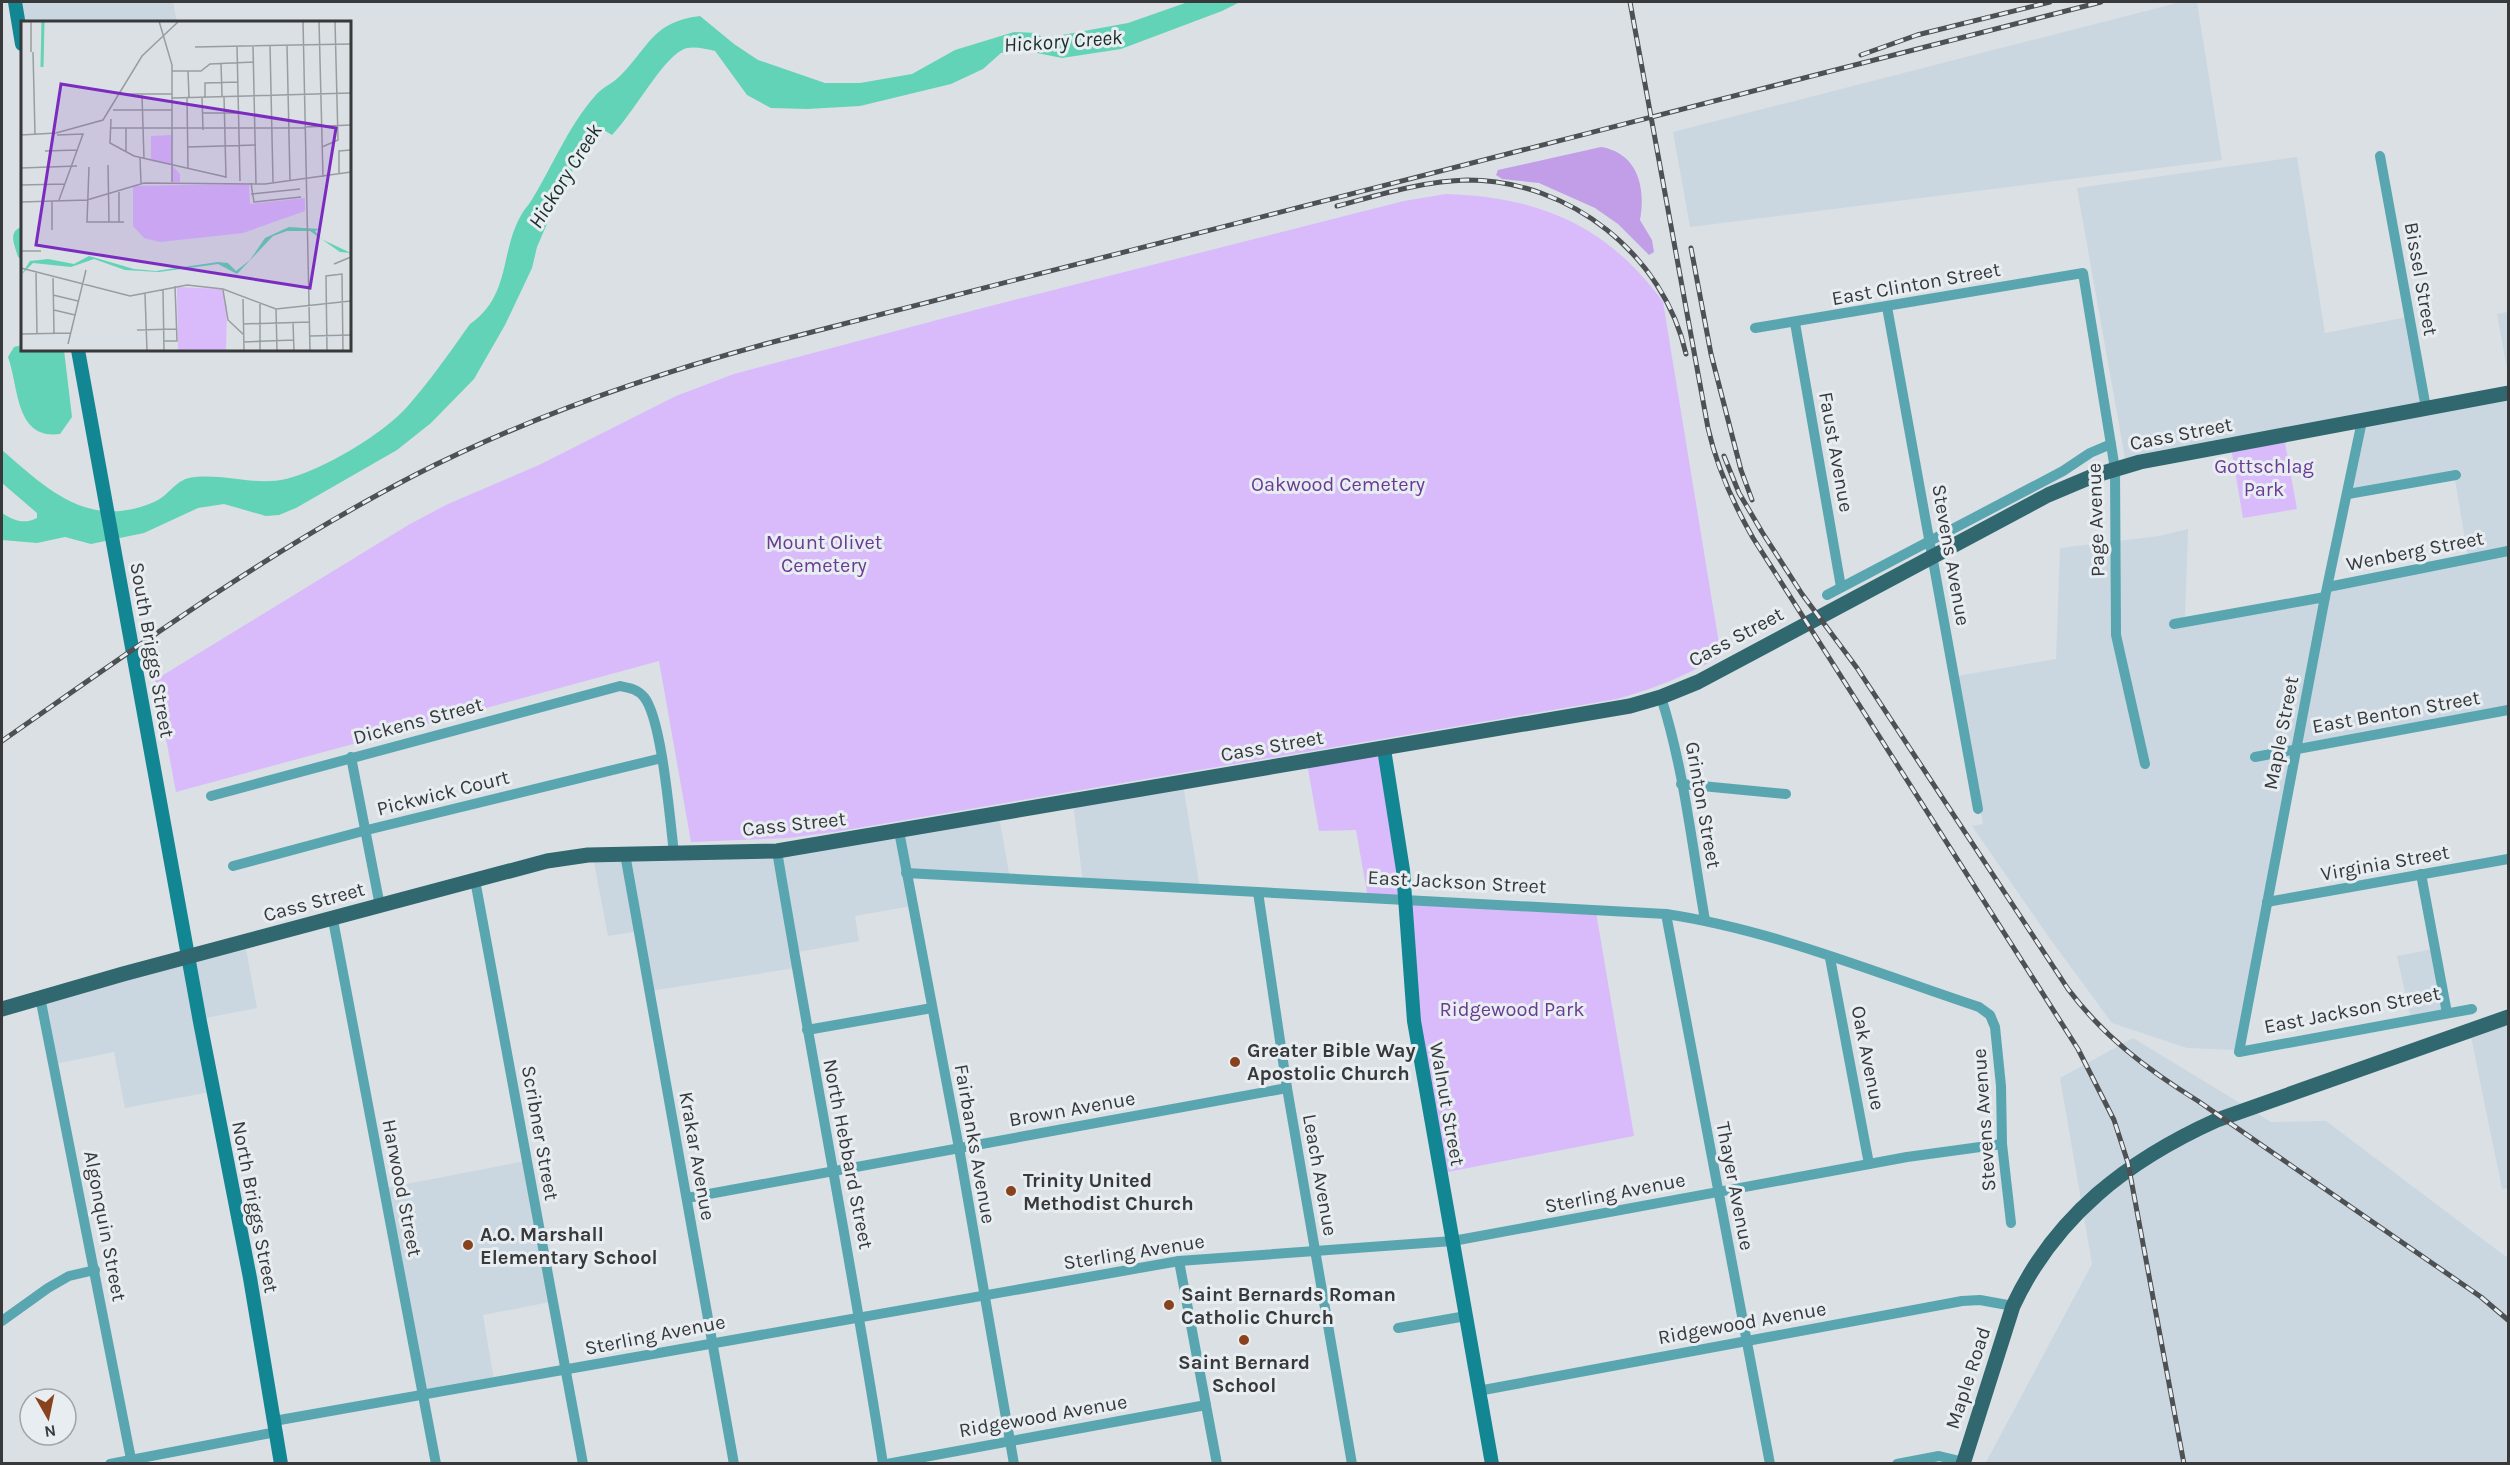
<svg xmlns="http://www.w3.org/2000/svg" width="2510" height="1465" font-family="Karla,sans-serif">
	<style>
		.built { fill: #cad7e0 }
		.green { fill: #d9bafb }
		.forest { fill: #c29ee9 }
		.water { fill: #62d3b6 }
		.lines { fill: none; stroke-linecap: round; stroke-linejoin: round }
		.street { stroke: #59a6b1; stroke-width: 10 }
		.secondary { stroke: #128692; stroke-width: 14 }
		.primary { stroke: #31686f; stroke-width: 15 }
		.rail-casing { stroke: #4e5153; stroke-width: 5 }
		.rail { stroke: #e7edf1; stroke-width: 3; stroke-dasharray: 9; stroke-linecap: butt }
		.poi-dot { fill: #88421e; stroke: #e7edf1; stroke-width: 2 }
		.labels { text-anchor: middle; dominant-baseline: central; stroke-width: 6; stroke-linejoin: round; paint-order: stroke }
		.street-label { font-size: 20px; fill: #37393b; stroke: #e7edf1 }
		.park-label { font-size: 20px; fill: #6a3b93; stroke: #e7edf1 }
		.poi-label { font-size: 20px; font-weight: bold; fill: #37393b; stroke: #e7edf1; text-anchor: start }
		.water-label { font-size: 21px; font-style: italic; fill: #1a2f29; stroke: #e7edf1 }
		.inset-river { fill: none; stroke: #62d3b6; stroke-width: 3 }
		.inset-road { fill: none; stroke: #999da0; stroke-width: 1.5 }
		.view { fill: #7b2cbf; fill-opacity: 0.15; stroke: #7b2cbf; stroke-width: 3 }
		.inset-edge { fill: none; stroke: #37393b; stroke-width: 3 }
	</style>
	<rect width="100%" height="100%" fill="#dae0e4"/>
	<g class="built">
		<path d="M20 2H173L177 22H24Z"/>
		<path d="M2181 2H2197L2222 160 1690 227 1673 132Z"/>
		<path d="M2297 157 2325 333 2408 317 2425 407 2126 464 2077 188Z"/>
		<path d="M2508 312V374L2497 314Z"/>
		<path d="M2508 394V550L2468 557 2454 474 2349 492 2362 422Z"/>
		<path d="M2188 529 2185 620 2324 596 2237 1050 2187 1048 2112 1023 2048 936 1972 826 1983 824 1957 676 2056 659 2060 548 2159 536Z"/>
		<path d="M2508 552V709L2297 747 2329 588Z"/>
		<path d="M1183 785 1200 888 1083 883 1073 803Z"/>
		<path d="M999 816 1010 879 906 872 912 906 855 916 859 941 793 953 795 968 650 991 640 931 608 936 593 857 675 854 900 832Z"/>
		<path d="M245 944 257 1008 200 1019 215 1091 125 1108 114 1052 55 1064 41 998Z"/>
		<path d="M2433 949 2446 1012 2411 1019 2397 956Z"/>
		<path d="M2508 1019V1188L2502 1189 2470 1032Z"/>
		<path d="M2133 1038 2271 1122 2326 1121 2505 1256H2508V1463L1985 1464 2092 1264 2060 1078Z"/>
		<path d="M525 1161 550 1302 483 1315 494 1380 424 1393 386 1188Z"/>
	</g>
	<g class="green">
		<path d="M1446 194C1539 197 1607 225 1663 302L1721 656C1687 675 1654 689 1617 699L834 832 788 838 691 842 659 661 176 792 155 680 410 524 448 504 539 465 676 396 734 374 975 310 1404 201Z"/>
		<path d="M2284 437 2297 509 2243 518 2231 447Z"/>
		<path d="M1384 750 1404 900 1368 898 1356 830 1319 831 1307 763Z"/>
		<path d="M1405 902 1596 912 1634 1136 1442 1173 1414 1022Z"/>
	</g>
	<path class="forest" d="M1601 147C1638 153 1646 188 1640 220L1652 240 1654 252 1649 255 1618 224 1595 208 1539 183 1502 179 1496 175 1498 170Z"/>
	<g class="water">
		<path d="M1188 2H1240L1222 11 1121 49 1062 58 1022 50 1001 53 983 69 951 84 860 106 807 109 771 108 747 95 715 51C705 49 691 45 682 50 661 61 632 115 612 135L602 129 576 164 561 191 537 247 532 268 505 325 474 379 431 423 397 450 296 508 279 515 266 516 224 504 198 508 144 533 91 544 65 537 37 543 2 540V513C13 520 24 525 37 518V513L2 483V450C48 490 89 530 154 502 172 494 174 479 195 477 226 474 256 486 286 479 322 470 382 435 407 407 430 381 450 352 470 324 512 295 499 250 523 212 525 208 529 205 531 201 553 166 567 128 595 96 601 88 612 84 620 76 650 46 652 22 700 16L734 44 758 60 825 83H860L912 74 955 50 1014 32 1036 33 1042 37H1051L1128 23Z"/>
		<path d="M22 227V260L18 257C15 246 7 231 22 227Z"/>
		<path d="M22 345V350H64L72 417 60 434C15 440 19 387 8 357L14 347Z"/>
	</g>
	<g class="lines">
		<g class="street">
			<path d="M2380 156 2426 408"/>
			<path d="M1887 307 1978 809"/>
			<path d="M1795 323 1841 587"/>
			<path d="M1755 328 2083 273 2115 469 2116 635 2145 764"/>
			<path d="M2362 421 2325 597 2239 1052 2472 1009"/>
			<path d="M2348 494 2456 475"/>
			<path d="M2328 587 2508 551"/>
			<path d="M1827 595 2063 471 2090 453 2111 444"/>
			<path d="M2174 624 2325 597"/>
			<path d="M1661 697C1684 769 1692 846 1705 920"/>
			<path d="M351 757 380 906"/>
			<path d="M2255 757 2508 710"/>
			<path d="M1681 784 1786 794"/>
			<path d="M211 796 620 686C630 688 637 689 644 697 662 719 670 821 674 853"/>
			<path d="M899 831 959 1148 1014 1464"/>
			<path d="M777 851C811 1056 851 1259 883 1464"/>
			<path d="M625 854 734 1464"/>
			<path d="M233 866 367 830 662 758"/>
			<path d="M906 873 1666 914C1773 930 1876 973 1979 1007L1990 1015 1995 1027 2001 1086 2002 1144 2011 1223"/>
			<path d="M2421 874 2447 1013"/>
			<path d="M475 880 583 1464"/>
			<path d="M1258 892 1287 1088 1352 1464"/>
			<path d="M2267 902 2508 859"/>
			<path d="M1666 914 1770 1464"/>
			<path d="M333 920 436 1464"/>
			<path d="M1830 958 1869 1164"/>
			<path d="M40 997 132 1464"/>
			<path d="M807 1030 932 1008"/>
			<path d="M687 1198 1287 1088"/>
			<path d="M1179 1261 1217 1464"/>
			<path d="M2 1321 48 1288 69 1276 95 1270"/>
			<path d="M1398 1328 1466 1316"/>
			<path d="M1478 1391 1962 1301 1980 1300 2013 1306"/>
			<path d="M274 1421 1179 1261 1453 1241 1907 1157 2002 1144"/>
			<path d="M110 1464 276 1432"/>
			<path d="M887 1464 1206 1405"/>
			<path d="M1897 1464 1939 1456 1964 1462"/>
		</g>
		<g class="secondary">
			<path d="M15 2 22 44"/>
			<path d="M78 350 200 1022 250 1278 281 1464"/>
			<path d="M1384 749 1403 870 1414 1021 1492 1464"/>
		</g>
		<g class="primary">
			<path d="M2 1009 123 974 547 861 588 855 777 851 1630 706 1661 697 1698 682 2048 495 2093 476 2140 462 2508 393"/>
			<path d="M1963 1464 2013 1306C2055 1216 2128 1160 2217 1120L2508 1017"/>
		</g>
		<g class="rail-casing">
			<g id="rail">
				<path d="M1630 2 1708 428C1717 468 1733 503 1753 538L2078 1049 2114 1120 2128 1163 2184 1464"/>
				<path d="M1861 55 1917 35 2050 2"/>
				<path d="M1337 206C1379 195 1423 181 1467 180 1570 180 1664 255 1686 354"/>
				<path d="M1691 248 1711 354 1741 470 1752 500"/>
				<path d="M1724 456 1739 493 1762 532 1802 594 1857 668 2068 989C2104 1037 2148 1070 2198 1101L2481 1297 2508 1320"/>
				<path d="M2 741C135 648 268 551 413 476 526 418 647 376 769 343L2101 2"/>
			</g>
		</g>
		<use href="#rail" class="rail"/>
	</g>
	<g class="poi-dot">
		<circle cx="1235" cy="1062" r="6"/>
		<circle cx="1011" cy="1191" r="6"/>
		<circle cx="468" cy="1245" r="6"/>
		<circle cx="1169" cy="1305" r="6"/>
		<circle cx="1244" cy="1340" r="6"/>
	</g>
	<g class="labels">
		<g class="street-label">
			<text transform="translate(2421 279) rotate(80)">Bissel Street</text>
			<text transform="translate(1916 284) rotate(-10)">East Clinton Street</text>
			<text transform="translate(2181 434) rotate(-11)">Cass Street</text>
			<text transform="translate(1836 452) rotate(80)">Faust Avenue</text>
			<text transform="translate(2096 520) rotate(-92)">Page Avenue</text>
			<text transform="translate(2415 551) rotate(-11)">Wenberg Street</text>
			<text transform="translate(1951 555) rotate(80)">Stevens Avenue</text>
			<text transform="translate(1736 637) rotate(-28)">Cass Street</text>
			<text transform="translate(152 650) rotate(80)">South Briggs Street</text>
			<text transform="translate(2396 712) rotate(-10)">East Benton Street</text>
			<text transform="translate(418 721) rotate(-15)">Dickens Street</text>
			<text transform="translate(2281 733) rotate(-79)">Maple Street</text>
			<text transform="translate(1272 746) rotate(-10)">Cass Street</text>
			<text transform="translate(443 793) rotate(-14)">Pickwick Court</text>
			<text transform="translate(1703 805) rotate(80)">Grinton Street</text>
			<text transform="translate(794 824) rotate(-6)">Cass Street</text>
			<text transform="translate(2385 863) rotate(-10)">Virginia Street</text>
			<text transform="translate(1457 882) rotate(3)">East Jackson Street</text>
			<text transform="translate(314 902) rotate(-15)">Cass Street</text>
			<text transform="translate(2352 1010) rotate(-11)">East Jackson Street</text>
			<text transform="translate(1868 1058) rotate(79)">Oak Avenue</text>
			<text transform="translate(1447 1104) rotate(80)">Walnut Street</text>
			<text transform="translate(1072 1109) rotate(-10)">Brown Avenue</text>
			<text transform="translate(1984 1120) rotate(-94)">Stevens Avenue</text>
			<text transform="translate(540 1133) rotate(80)">Scribner Street</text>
			<text transform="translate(975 1144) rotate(80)">Fairbanks Avenue</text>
			<text transform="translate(848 1154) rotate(79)">North Hebbard Street</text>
			<text transform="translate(697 1156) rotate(80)">Krakar Avenue</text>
			<text transform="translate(1320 1175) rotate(80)">Leach Avenue</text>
			<text transform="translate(1735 1186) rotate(79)">Thayer Avenue</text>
			<text transform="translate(402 1188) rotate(79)">Harwood Street</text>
			<text transform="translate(1615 1193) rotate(-11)">Sterling Avenue</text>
			<text transform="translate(255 1207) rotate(79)">North Briggs Street</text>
			<text transform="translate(105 1226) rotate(79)">Algonquin Street</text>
			<text transform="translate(1134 1252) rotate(-9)">Sterling Avenue</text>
			<text transform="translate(1742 1323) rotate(-10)">Ridgewood Avenue</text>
			<text transform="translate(655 1335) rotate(-11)">Sterling Avenue</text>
			<text transform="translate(1968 1378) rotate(-72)">Maple Road</text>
			<text transform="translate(1043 1416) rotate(-10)">Ridgewood Avenue</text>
		</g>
		<g class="park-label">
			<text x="2264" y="466">Gottschlag<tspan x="2264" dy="23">Park</tspan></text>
			<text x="1338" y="484">Oakwood Cemetery</text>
			<text x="824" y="542">Mount Olivet<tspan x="824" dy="23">Cemetery</tspan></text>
			<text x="1512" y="1009">Ridgewood Park</text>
		</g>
		<g class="poi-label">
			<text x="1247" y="1050">Greater Bible Way<tspan x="1247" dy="23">Apostolic Church</tspan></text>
			<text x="1023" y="1180">Trinity United<tspan x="1023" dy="23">Methodist Church</tspan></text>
			<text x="480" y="1234">A.O. Marshall<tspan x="480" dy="23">Elementary School</tspan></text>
			<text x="1181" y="1294">Saint Bernards Roman<tspan x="1181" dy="23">Catholic Church</tspan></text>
			<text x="1244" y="1362" text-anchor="middle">Saint Bernard<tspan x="1244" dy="23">School</tspan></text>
		</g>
		<g class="water-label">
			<text transform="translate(1063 41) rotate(-4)">Hickory Creek</text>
			<text transform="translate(565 176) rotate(-58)">Hickory Creek</text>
		</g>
	</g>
	<g transform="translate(21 21)">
		<rect width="330" height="330" fill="#dae0e4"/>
		<path d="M152 114 151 144 159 153V161H151V144L130 140V115ZM228 163 229 183 284 177V190L222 212 139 221 123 217 112 205V165ZM156 266 201 268 206 286 205 330H157Z" fill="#d9bafb"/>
		<path d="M268 206 299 208 294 210 300 218 330 232 319 231 289 210H266L252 215 216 253 197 243 138 251 104 249 73 238 50 246 12 242 0 254 9 240 27 238 53 243 68 235 113 248 135 250 197 241 207 242 215 250 229 239 244 217Z" fill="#62d3b6"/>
		<path class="inset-river" d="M21 46 22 0"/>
		<path class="inset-road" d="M10 0V31M138 0 151 44V161M282 0 289 330M298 0 302 156M249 24 252 161M266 24 269 160M216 25 219 160M232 25 235 163M174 26 330 23M12 31 14 113M200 42 201 75M151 50H180L189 43 233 41M167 50 168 76M100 73H151M121 74 123 138M203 75 205 157M166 76 167 148M181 76 182 109M184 76V62L217 61M151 77 330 72M92 89H151M182 92H218M90 98 89 122 113 135 205 156M284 106 330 104M90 107H284M105 107V130M0 114 35 112 82 99 121 35 158 0M36 114 62 113 38 179M167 126 235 124M301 126 317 119 314 0M24 130 56 129M119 137 120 162M87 144 88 201M68 146 66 201H103M0 147 56 145M318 153V130L330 129M230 162 233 181 280 176M0 164 44 163M98 171V201M230 173 279 168M31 180V209M0 181 66 179 123 162 244 163 330 151M0 230H20M313 243 330 236M0 247 109 275 166 264 202 268 255 288 330 280M15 252 16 313M32 257 33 312M142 269 143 330M202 269 207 299 223 314M124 273 126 330M32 274 57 280M222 278 223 330M239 283V330M255 288 256 330M33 289 54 294M272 302 273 330M222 303 289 301M116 309 155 308M0 313 50 312M289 315 330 314M143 320H156L154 265M223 321 273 319M47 323 65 249M306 330 305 255 321 253 322 330"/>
		<path class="view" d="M40 63 315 107 289 267 15 224Z"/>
		<rect width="330" height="330" class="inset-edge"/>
	</g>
	<rect width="2510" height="1465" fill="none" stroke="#37393b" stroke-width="6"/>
	<g transform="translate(48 1417) rotate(171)"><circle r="28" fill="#e7edf1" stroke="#a1a5a8" stroke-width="1.5"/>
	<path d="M0-4.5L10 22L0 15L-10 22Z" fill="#88421e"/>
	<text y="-9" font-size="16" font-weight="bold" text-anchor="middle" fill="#37393b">N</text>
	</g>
</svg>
